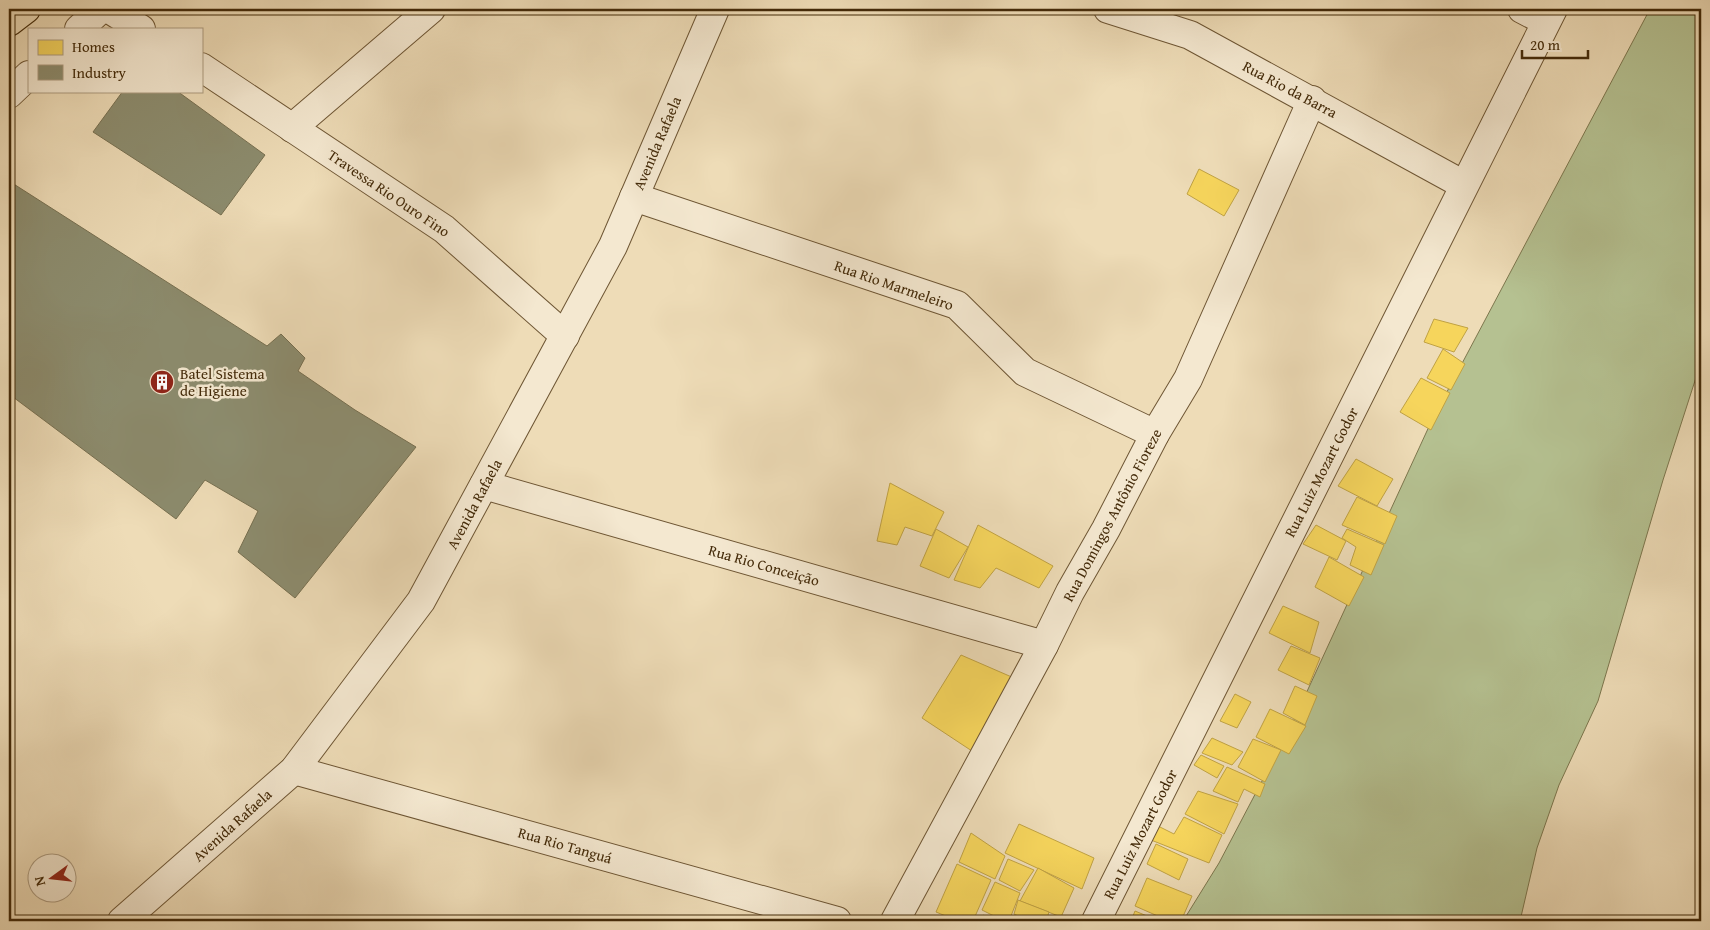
<svg xmlns="http://www.w3.org/2000/svg" width="1710" height="930" font-family="'Gentium Book Plus',serif">
	<style>
		.green { fill: #b5c191; stroke: #7c764d }
		.homes { fill: #f6d55c; stroke: #c0a243 }
		.industry { fill: #8c8c6e; stroke: #766f50 }
		.lines { fill: none; stroke-linecap: round; stroke-linejoin: round }
		.minor-casing { stroke: #6e5634; stroke-width: 30 }
		.major-casing { stroke: #432a09; stroke-width: 30 }
		.minor { stroke: #f4e8d0; stroke-width: 28 }
		.major { stroke: #eedcb7; stroke-width: 28 }
		.labels { text-anchor: middle; dominant-baseline: central; stroke-width: 5; stroke-linejoin: round; paint-order: stroke }
		.street-label { font-size: 15px; fill: #432a09; stroke: #f4e8d0 }
		.poi-label { font-size: 15px; fill: #432a09; stroke: #f4e8d0; text-anchor: start }
	</style>
	<rect width="100%" height="100%" fill="#eedcb7"/>
	<filter id="stains"><feTurbulence type="fractalNoise" baseFrequency=".004" numOctaves="4"/><feColorMatrix values="0 0 0 0 .2 0 0 0 0 .09 0 0 0 0 .02 0 0 0 .5 -.17"/></filter>
	<radialGradient id="worn" r=".72"><stop offset=".6" stop-color="#630" stop-opacity="0"/><stop offset="1" stop-color="#630" stop-opacity=".3"/></radialGradient>
	<path class="green" d="M1650 9H1701V362L1663 480 1598 701 1559 785 1537 848 1520 921H1183L1219 863 1292 724 1432 420Z"/>
	<g class="homes">
		<path d="M1199 169 1239 190 1224 216 1187 194Z"/>
		<path d="M1434 319 1468 328 1454 352 1424 342Z"/>
		<path d="M1443 349 1465 364 1451 390 1427 378Z"/>
		<path d="M1421 378 1450 393 1431 430 1400 412Z"/>
		<path d="M1356 459 1393 479 1377 506 1338 486Z"/>
		<path d="M890 483 944 512 932 536 905 527 897 545 877 541Z"/>
		<path d="M1357 497 1397 516 1385 544 1342 525Z"/>
		<path d="M978 525 1053 566 1039 588 996 568 980 588 954 580Z"/>
		<path d="M1316 525 1346 541 1337 560 1303 544Z"/>
		<path d="M936 529 968 547 949 578 920 566Z"/>
		<path d="M1347 529 1384 545 1371 575 1350 565 1356 547 1342 538Z"/>
		<path d="M1329 557 1364 577 1349 606 1315 587Z"/>
		<path d="M1283 606 1319 622 1310 653 1269 633Z"/>
		<path d="M1291 646 1320 658 1309 685 1278 670Z"/>
		<path d="M961 655 1014 678 975 753 922 718Z"/>
		<path d="M1295 686 1317 696 1305 725 1283 713Z"/>
		<path d="M1235 694 1251 702 1237 728 1220 721Z"/>
		<path d="M1270 709 1306 726 1289 754 1256 737Z"/>
		<path d="M1212 738 1243 752 1232 765 1202 753Z"/>
		<path d="M1253 739 1281 750 1265 782 1238 767Z"/>
		<path d="M1201 755 1224 766 1217 778 1194 765Z"/>
		<path d="M1227 767 1265 784 1260 797 1244 789 1238 802 1213 791Z"/>
		<path d="M1198 791 1238 804 1224 834 1185 814Z"/>
		<path d="M1184 817 1222 835 1209 863 1151 840 1158 826 1174 834Z"/>
		<path d="M1019 824 1094 858 1082 889 1005 853Z"/>
		<path d="M971 833 1005 856 995 879 959 862Z"/>
		<path d="M1156 844 1188 859 1179 880 1147 864Z"/>
		<path d="M1008 859 1034 870 1020 891 999 880Z"/>
		<path d="M957 864 991 880 973 921H958L936 912Z"/>
		<path d="M1038 868 1074 888 1061 917 1020 901Z"/>
		<path d="M1147 878 1192 896 1181 921H1169L1135 906Z"/>
		<path d="M995 882 1020 893 1009 921H1004L982 910Z"/>
		<path d="M1018 900 1049 912 1046 921H1028L1014 914Z"/>
		<path d="M1135 911 1159 921H1131Z"/>
		<path d="M983 915 993 921H980Z"/>
	</g>
	<g class="industry">
		<path d="M123 91H177L265 155 221 215 93 132Z"/>
		<path d="M9 181 267 346 281 334 305 358 298 371 355 410 416 447 295 598 238 552 258 511 205 480 176 519 9 394Z"/>
	</g>
	<g class="lines">
		<g class="minor-casing">
			<g id="minor">
				<path d="M109 9 141 29"/>
				<path d="M1108 9 1190 35 1464 185"/>
				<path d="M1522 9 1545 21"/>
				<path d="M79 29 101 9"/>
				<path d="M201 67 444 229 565 336"/>
				<path d="M9 94 29 75"/>
				<path d="M292 128 431 9"/>
				<path d="M634 197 957 305 1025 372 1155 434"/>
				<path d="M484 485 1044 645"/>
				<path d="M294 770 837 921"/>
				<path d="M122 921 294 770 421 601 613 246 715 9"/>
				<path d="M895 921 1044 645 1070 592 1106 529 1155 434 1188 379 1312 100"/>
				<path d="M1096 921 1553 9"/>
			</g>
		</g>
		<g class="major-casing">
			<path id="major" d="M9 22 26 9"/>
		</g>
		<use href="#minor" class="minor"/>
		<use href="#major" class="major"/>
	</g>
	<defs>
		<g id="building-disc" transform="scale(1.25)"><circle r="9.5" fill="#8f2418" stroke="#f4e8d0"/><path d="M-4-6H4V6H1V3H-1V6H-4ZM-2.5-4.3h1.7v1.8h-1.7ZM.8-4.3h1.7v1.8H.8ZM-2.5-1h1.7V.8h-1.7ZM.8-1h1.7V.8H.8Z" fill="#fff"/></g>
	</defs>
	<g fill-rule="evenodd">
		<use href="#building-disc" x="162" y="382"/>
	</g>
	<g class="labels">
		<g class="street-label">
			<text transform="translate(1290 89) rotate(28)">Rua Rio da Barra</text>
			<text transform="translate(657 143) rotate(-67)">Avenida Rafaela</text>
			<text transform="translate(389 193) rotate(34)">Travessa Rio Ouro Fino</text>
			<text transform="translate(894 285) rotate(19)">Rua Rio Marmeleiro</text>
			<text transform="translate(1321 472) rotate(-63)">Rua Luiz Mozart Godor</text>
			<text transform="translate(474 504) rotate(-62)">Avenida Rafaela</text>
			<text transform="translate(1112 515) rotate(-62)">Rua Domingos Antônio Fioreze</text>
			<text transform="translate(764 565) rotate(16)">Rua Rio Conceição</text>
			<text transform="translate(232 825) rotate(-42)">Avenida Rafaela</text>
			<text transform="translate(1140 834) rotate(-63)">Rua Luiz Mozart Godor</text>
			<text transform="translate(565 845) rotate(16)">Rua Rio Tanguá</text>
		</g>
		<g class="poi-label">
			<text x="180" y="373">Batel Sistema<tspan x="180" dy="17">de Higiene</tspan></text>
		</g>
	</g>
	<rect width="1710" height="930" fill="none" stroke="#eedcb7" stroke-width="30"/>
	<rect x="10" y="10" width="1690" height="910" fill="none" stroke="#432a09" stroke-width="2.5"/>
	<rect x="15" y="15" width="1680" height="900" fill="none" stroke="#432a09"/>
	<rect x="28" y="28" width="175" height="65" fill="#f4e8d0" stroke="#ad9c80"/>
	<rect x="38" y="40" width="25" height="15" fill="#f6d55c" stroke="#ad9c80"/>
	<text x="72" y="52" font-size="15" fill="#432a09">Homes</text>
	<rect x="38" y="65" width="25" height="15" fill="#8c8c6e" stroke="#ad9c80"/>
	<text x="72" y="78" font-size="15" fill="#432a09">Industry</text>
	<g transform="translate(52 878) rotate(255)"><circle r="24" fill="#f4e8d0" stroke="#ad9c80"/>
	<path d="M0-4L9 19L0 12L-9 19Z" fill="#8f2418"/>
	<text y="-8" font-size="14" font-weight="bold" text-anchor="middle" fill="#432a09">N</text>
	</g>
	<path d="M1522 50v8h66v-8" fill="none" stroke="#432a09" stroke-width="2.5"/>
	<text x="1530" y="50" font-size="15" fill="#432a09" stroke="#f4e8d0" stroke-width="4" paint-order="stroke">20 m</text>
	<rect width="100%" height="100%" filter="url(#stains)"/>
	<rect width="100%" height="100%" fill="url(#worn)"/>
</svg>
